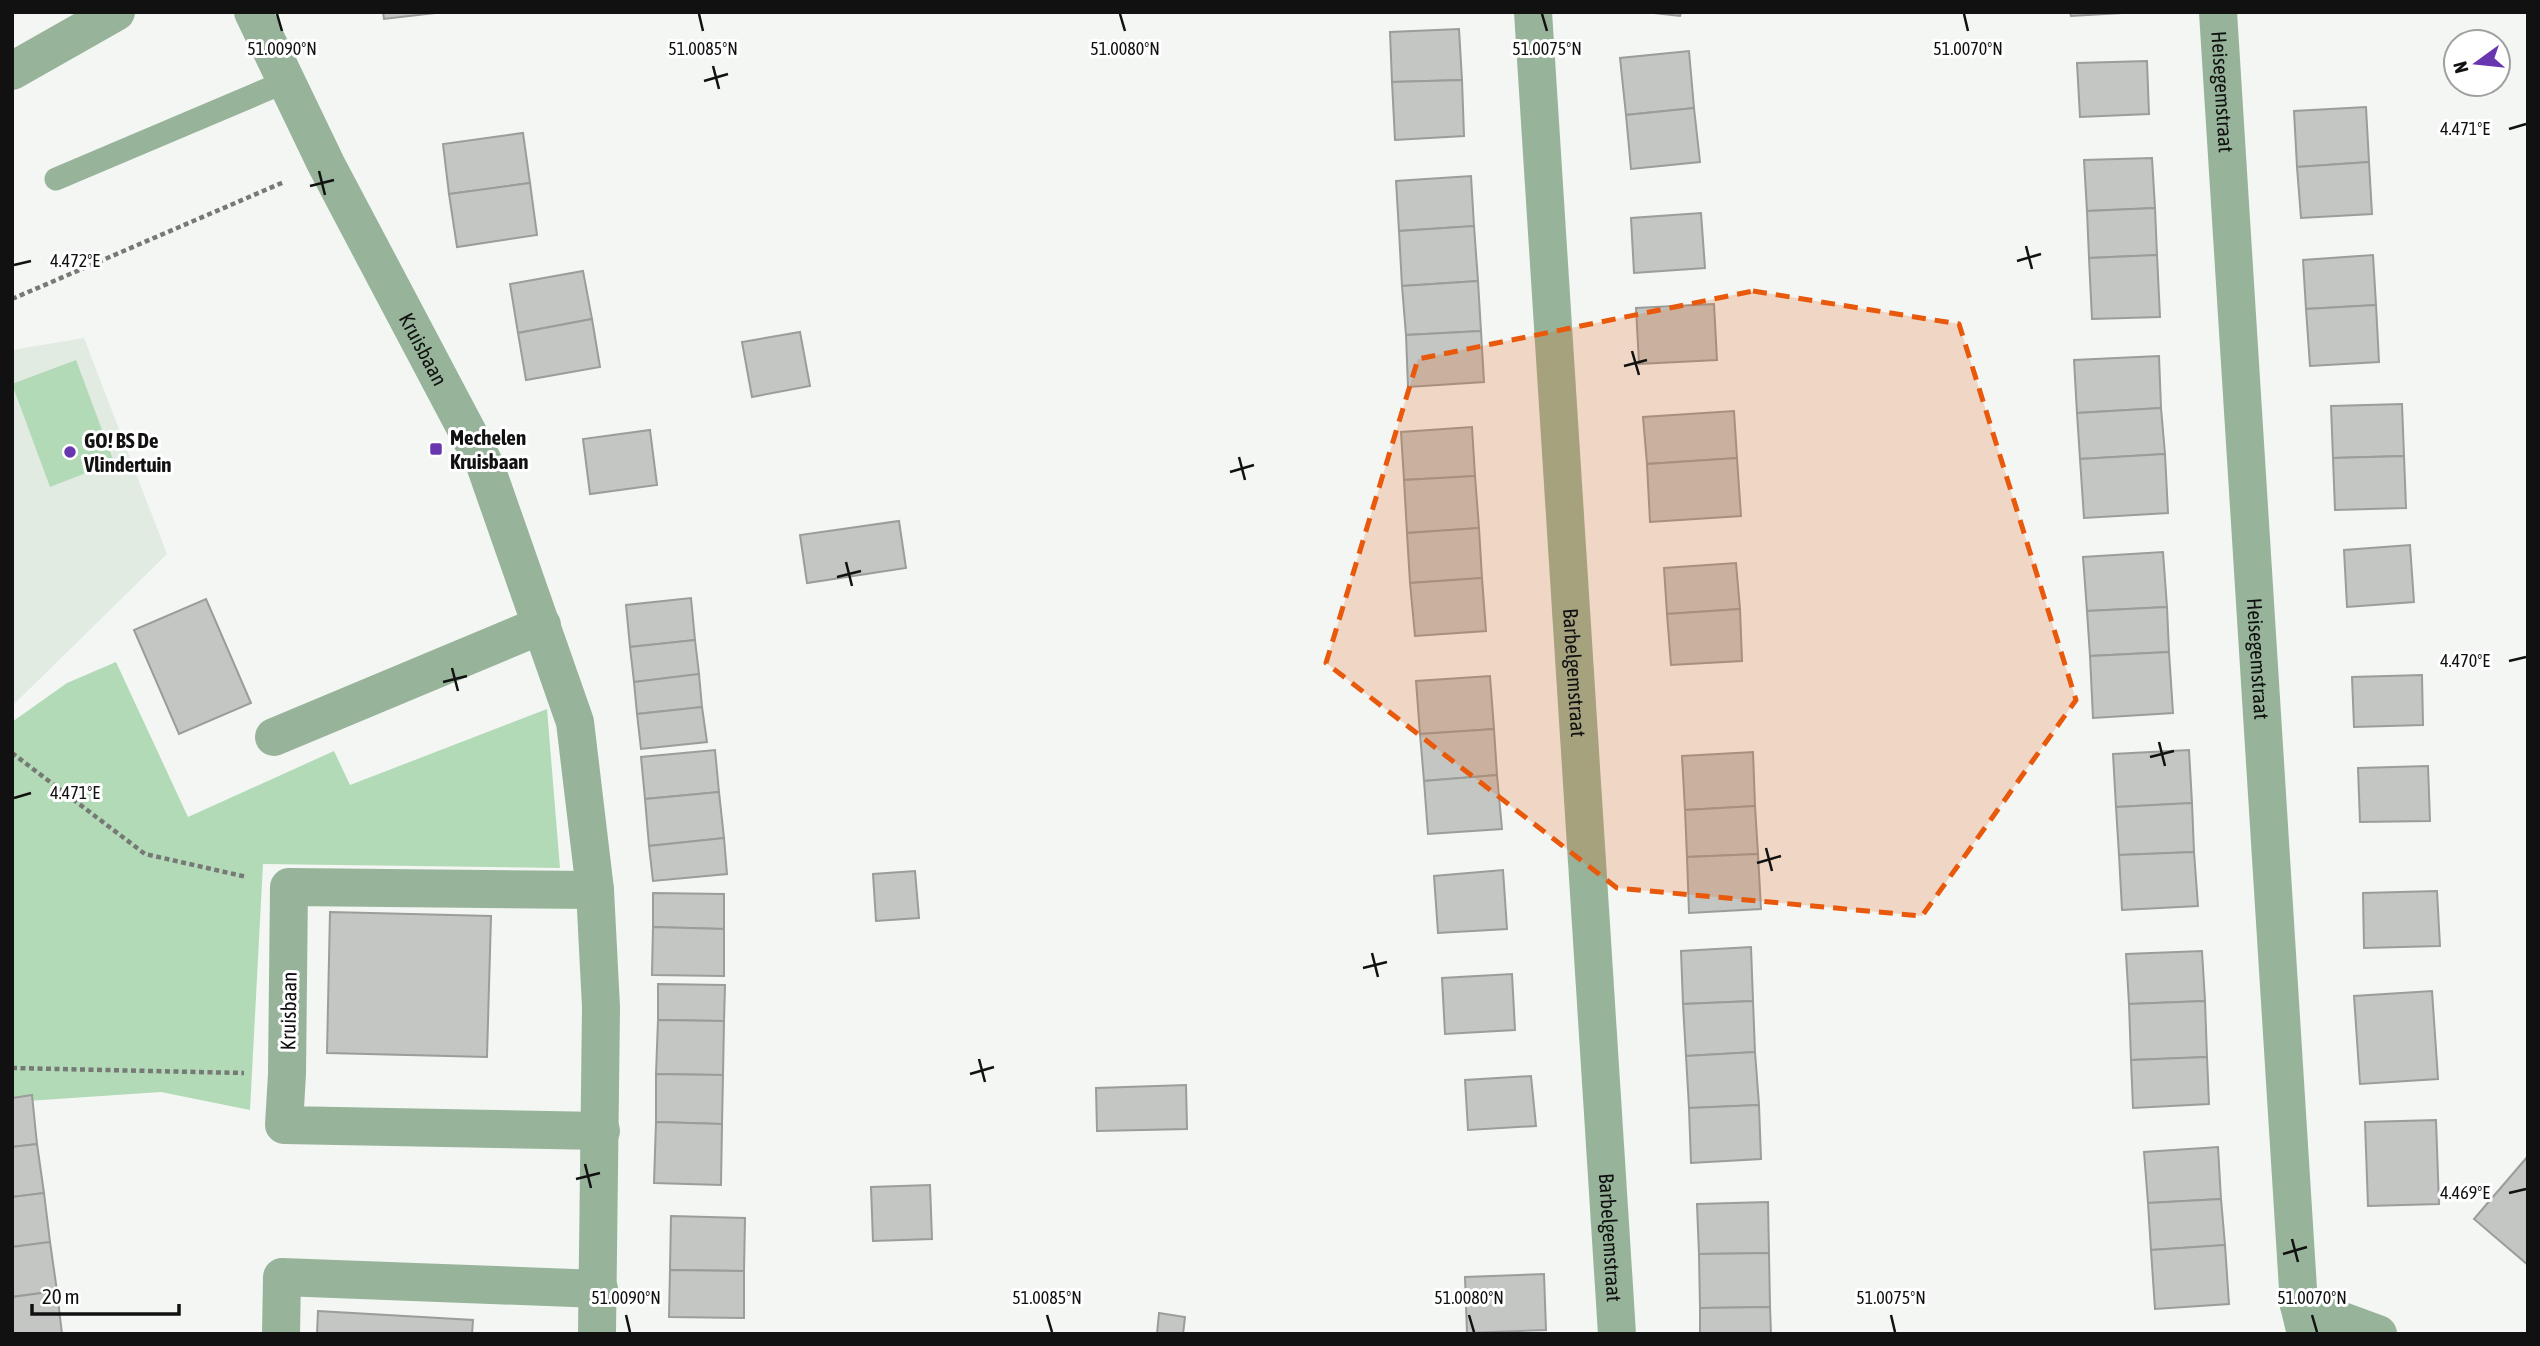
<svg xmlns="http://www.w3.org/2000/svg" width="2540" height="1346" font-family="'Asap Condensed',sans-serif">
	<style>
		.built { fill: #e1ebe2 }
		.green { fill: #b2dab6 }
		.building { fill: #c3c6c3; stroke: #9a9d9a; stroke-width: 2 }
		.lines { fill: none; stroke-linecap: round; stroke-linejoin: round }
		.path { stroke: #777977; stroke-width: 4.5; stroke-dasharray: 5 3.5; stroke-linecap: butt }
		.lane { stroke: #97b49a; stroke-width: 23 }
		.street { stroke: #97b49a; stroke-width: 38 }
		.marked { fill: #e8590c; fill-opacity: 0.2; stroke: #e8590c; stroke-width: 5; stroke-dasharray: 14 9; stroke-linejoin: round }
		.ticks { fill: none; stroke: #101110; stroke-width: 2.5 }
		.poi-dot { fill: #6837af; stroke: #fff; stroke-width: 2.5 }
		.labels { text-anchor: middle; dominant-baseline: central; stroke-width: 6; stroke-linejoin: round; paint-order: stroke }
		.street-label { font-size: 21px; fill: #101110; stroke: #fff }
		.poi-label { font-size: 21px; font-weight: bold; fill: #101110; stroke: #fff; text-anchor: start }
		.ticks-label { font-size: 18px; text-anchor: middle; fill: #101110; stroke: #fff; stroke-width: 6; stroke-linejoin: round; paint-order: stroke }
	</style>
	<rect width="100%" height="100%" fill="#f3f6f3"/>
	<path class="built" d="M84 338 167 554 12 706V350Z"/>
	<g class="green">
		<path d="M76 360 114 462 50 487 12 384Z"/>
		<path d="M116 662 188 817 334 751 350 785 547 709 560 868 263 864 250 1110 161 1092 12 1102V722L67 683Z"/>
	</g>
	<g class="building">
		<path d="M383 12H444L384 19Z"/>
		<path d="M1645 12H1681L1680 16Z"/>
		<path d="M2070 12H2140L2071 16Z"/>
		<path d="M1459 29 1462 80 1392 82 1390 32Z"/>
		<path d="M1689 51 1694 108 1626 115 1620 58Z"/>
		<path d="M2147 61 2149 114 2080 117 2077 63Z"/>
		<path d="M1462 80 1464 136 1395 140 1392 82Z"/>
		<path d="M2366 107 2369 162 2297 167 2294 111Z"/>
		<path d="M1694 108 1700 162 1631 169 1626 115Z"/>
		<path d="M523 133 530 183 449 194 443 144Z"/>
		<path d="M2152 158 2155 208 2087 211 2084 160Z"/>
		<path d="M2369 162 2372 214 2301 218 2297 167Z"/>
		<path d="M1471 176 1474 226 1399 231 1396 181Z"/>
		<path d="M530 183 537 235 457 247 449 194Z"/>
		<path d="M2155 208 2157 255 2089 258 2087 211Z"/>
		<path d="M1701 213 1705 268 1634 273 1631 218Z"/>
		<path d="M1474 226 1478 281 1402 286 1399 231Z"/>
		<path d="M2157 255 2160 317 2092 319 2089 258Z"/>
		<path d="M2373 255 2376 305 2306 309 2303 260Z"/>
		<path d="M583 271 592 319 518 333 510 284Z"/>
		<path d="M1478 281 1481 331 1406 335 1402 286Z"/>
		<path d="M1714 304 1717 360 1639 364 1636 308Z"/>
		<path d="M2376 305 2379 362 2310 366 2306 309Z"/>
		<path d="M592 319 600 367 526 380 518 333Z"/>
		<path d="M1481 331 1484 382 1408 387 1406 335Z"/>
		<path d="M800 332 810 386 752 397 742 342Z"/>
		<path d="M2159 356 2161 408 2077 413 2074 360Z"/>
		<path d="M2402 404 2404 456 2333 458 2331 406Z"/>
		<path d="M2161 408 2165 454 2080 459 2077 413Z"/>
		<path d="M1734 411 1737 458 1647 464 1643 417Z"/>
		<path d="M1472 427 1475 476 1404 480 1401 432Z"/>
		<path d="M650 430 657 485 590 494 583 439Z"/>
		<path d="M2165 454 2168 513 2084 518 2080 459Z"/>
		<path d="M2404 456 2406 508 2335 510 2333 458Z"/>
		<path d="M1737 458 1741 516 1650 522 1647 464Z"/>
		<path d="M1475 476 1479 528 1407 533 1404 480Z"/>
		<path d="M899 521 906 568 807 583 800 535Z"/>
		<path d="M1479 528 1482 578 1410 583 1407 533Z"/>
		<path d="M2410 545 2414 602 2347 607 2344 550Z"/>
		<path d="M2163 552 2167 607 2087 611 2083 557Z"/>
		<path d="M1736 563 1740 609 1667 614 1664 568Z"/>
		<path d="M1482 578 1486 631 1415 636 1410 583Z"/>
		<path d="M691 598 695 640 630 647 626 605Z"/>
		<path d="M206 599 251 703 179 734 134 630Z"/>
		<path d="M2167 607 2169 652 2090 656 2087 611Z"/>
		<path d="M1740 609 1742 661 1671 665 1667 614Z"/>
		<path d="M695 640 699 674 634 682 630 647Z"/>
		<path d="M2169 652 2173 713 2093 718 2090 656Z"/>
		<path d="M699 674 702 707 637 714 634 682Z"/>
		<path d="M2422 675 2423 725 2354 727 2352 677Z"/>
		<path d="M1490 676 1494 729 1420 734 1416 681Z"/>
		<path d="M702 707 707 742 641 749 637 714Z"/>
		<path d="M1494 729 1497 775 1424 781 1420 734Z"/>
		<path d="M715 750 719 792 645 799 641 757Z"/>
		<path d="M2189 750 2192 803 2116 807 2113 754Z"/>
		<path d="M1753 752 1755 806 1685 810 1682 756Z"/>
		<path d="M2428 766 2430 821 2360 822 2358 768Z"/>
		<path d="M1497 775 1502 829 1428 834 1424 781Z"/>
		<path d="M719 792 724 838 649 846 645 799Z"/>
		<path d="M2192 803 2194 852 2119 855 2116 807Z"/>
		<path d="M1755 806 1758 854 1687 857 1685 810Z"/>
		<path d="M724 838 727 874 653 881 649 846Z"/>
		<path d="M2194 852 2198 906 2122 910 2119 855Z"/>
		<path d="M1758 854 1761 909 1689 913 1687 857Z"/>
		<path d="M1503 870 1507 929 1438 933 1434 876Z"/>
		<path d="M915 871 919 918 876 921 873 874Z"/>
		<path d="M2437 891 2440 946 2364 948 2363 893Z"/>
		<path d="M653 893 724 894V929L653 927Z"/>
		<path d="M330 912 491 916 487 1057 327 1053Z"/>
		<path d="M653 927 724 929V976L652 975Z"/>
		<path d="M1751 947 1753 1001 1683 1004 1681 951Z"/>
		<path d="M2202 951 2205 1001 2129 1004 2126 954Z"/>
		<path d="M1512 974 1515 1030 1445 1034 1442 978Z"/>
		<path d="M658 984 725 985 724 1021 658 1020Z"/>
		<path d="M2432 991 2438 1079 2360 1084 2354 996Z"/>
		<path d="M1753 1001 1755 1052 1686 1056 1683 1004Z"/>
		<path d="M2205 1001 2207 1057 2131 1060 2129 1004Z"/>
		<path d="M658 1020 724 1021 723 1075 656 1074Z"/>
		<path d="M1755 1052 1759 1105 1689 1108 1686 1056Z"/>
		<path d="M2207 1057 2209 1104 2133 1108 2131 1060Z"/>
		<path d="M656 1074 723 1075 722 1124 656 1122Z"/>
		<path d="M1531 1076 1536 1126 1468 1130 1465 1080Z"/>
		<path d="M1186 1085 1187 1129 1097 1131 1096 1088Z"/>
		<path d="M32 1095 37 1144 12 1147V1098Z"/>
		<path d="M1759 1105 1761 1159 1691 1163 1689 1108Z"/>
		<path d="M2436 1120 2439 1204 2368 1206 2365 1122Z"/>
		<path d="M656 1122 722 1124 721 1185 654 1183Z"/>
		<path d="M37 1144 44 1193 12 1197V1147Z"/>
		<path d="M2218 1147 2221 1199 2148 1203 2144 1152Z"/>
		<path d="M2528 1156V1265L2474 1219Z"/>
		<path d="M930 1185 932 1239 873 1241 871 1187Z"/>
		<path d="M44 1193 50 1242 12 1247V1197Z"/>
		<path d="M2221 1199 2225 1245 2151 1250 2148 1203Z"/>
		<path d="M1768 1202 1769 1253 1699 1254 1697 1204Z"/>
		<path d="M671 1216 745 1218 744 1271 670 1270Z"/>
		<path d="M50 1242 57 1291 12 1297V1247Z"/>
		<path d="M2225 1245 2229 1304 2155 1309 2151 1250Z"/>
		<path d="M1769 1253 1770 1307 1700 1308 1699 1254Z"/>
		<path d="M670 1270 744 1271V1318L669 1317Z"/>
		<path d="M1544 1274 1546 1330 1467 1333 1465 1277Z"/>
		<path d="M57 1291 62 1334H12V1297Z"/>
		<path d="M1770 1307 1771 1334H1700V1308Z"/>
		<path d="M318 1311 473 1320 472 1334H317Z"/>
		<path d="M1159 1313 1185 1317 1183 1334H1157Z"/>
	</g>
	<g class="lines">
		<g class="path">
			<path d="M12 299 284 182"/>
			<path d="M12 753 145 854 247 877"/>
			<path d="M12 1068 244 1073"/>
		</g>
		<path class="lane" d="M56 179 287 81"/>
		<g class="street">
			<path id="s1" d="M253 12 326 164 485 465 575 722 595 890 601 1007 597 1334"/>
			<path id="s2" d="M1533 12 1617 1334"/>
			<path id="s3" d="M2218 12 2299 1305 2306 1334"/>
			<path d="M12 71 116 12"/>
			<path d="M274 737 542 625"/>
			<path d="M595 890 289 887 287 1074 284 1125 601 1131"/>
			<path d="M2299 1305 2378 1334"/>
			<path d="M281 1334 282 1277 599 1289"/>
		</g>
	</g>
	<path class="marked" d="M1753 291 1959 324 2076 700 1922 916 1617 888 1326 663 1418 359Z"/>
	<path class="ticks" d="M277 14 282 31M699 14 703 31M1120 14 1125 31M1542 14 1547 31M1964 14 1968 31M713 66 719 89M704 81 728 74M2509 129 2526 124M319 171 325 195M310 186 334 180M2026 246 2032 269M2017 261 2041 254M14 265 31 261M1632 351 1639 375M1624 366 1647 360M1239 457 1245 480M1230 472 1254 465M846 562 852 586M837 577 861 571M2509 661 2526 657M452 668 458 691M443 682 467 676M2159 742 2165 766M2150 757 2174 751M14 798 31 793M1766 848 1772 871M1757 863 1781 856M1372 953 1378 977M1363 968 1387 962M979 1059 985 1082M970 1074 994 1067M585 1164 591 1188M576 1179 600 1173M2509 1193 2526 1189M2292 1239 2298 1262M2283 1254 2307 1247M626 1315 630 1332M1047 1315 1052 1332M1469 1315 1474 1332M1891 1315 1895 1332M2312 1315 2317 1332"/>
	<g class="poi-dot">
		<rect x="429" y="442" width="14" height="14" rx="3.5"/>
		<circle cx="70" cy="452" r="7"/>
	</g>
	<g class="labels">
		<g class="street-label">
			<text stroke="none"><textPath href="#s3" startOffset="80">Heisegemstraat</textPath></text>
			<text stroke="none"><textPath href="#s1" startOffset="378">Kruisbaan</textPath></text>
			<text stroke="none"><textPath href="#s3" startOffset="648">Heisegemstraat</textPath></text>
			<text stroke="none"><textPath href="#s2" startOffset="662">Barbelgemstraat</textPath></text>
			<text transform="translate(288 1011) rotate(-89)">Kruisbaan</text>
			<text stroke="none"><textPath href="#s2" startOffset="1228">Barbelgemstraat</textPath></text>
		</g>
		<g class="poi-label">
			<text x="450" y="437">Mechelen<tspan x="450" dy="24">Kruisbaan</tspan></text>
			<text x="84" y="440">GO! BS De<tspan x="84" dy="24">Vlindertuin</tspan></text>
		</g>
	</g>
	<g class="ticks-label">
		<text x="703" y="55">51.0085°N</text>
		<text x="1547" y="55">51.0075°N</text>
		<text x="1968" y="55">51.0070°N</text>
		<text x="282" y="55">51.0090°N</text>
		<text x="1125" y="55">51.0080°N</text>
		<text x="2465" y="135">4.471°E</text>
		<text x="75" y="267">4.472°E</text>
		<text x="2465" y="667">4.470°E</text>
		<text x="75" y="799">4.471°E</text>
		<text x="2465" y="1199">4.469°E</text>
		<text x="626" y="1304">51.0090°N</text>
		<text x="1047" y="1304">51.0085°N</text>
		<text x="1469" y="1304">51.0080°N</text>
		<text x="1891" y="1304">51.0075°N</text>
		<text x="2312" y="1304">51.0070°N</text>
	</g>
	<rect width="2540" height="1346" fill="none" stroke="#101110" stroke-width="28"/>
	<g transform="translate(2477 63) rotate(255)"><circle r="33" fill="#ffffff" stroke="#9fa09f" stroke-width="2"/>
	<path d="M0-5L12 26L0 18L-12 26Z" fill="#6837af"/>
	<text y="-10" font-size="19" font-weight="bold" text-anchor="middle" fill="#101110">N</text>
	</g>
	<path d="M32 1304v10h147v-10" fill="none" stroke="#101110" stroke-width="3.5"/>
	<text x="42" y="1304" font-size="21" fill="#101110" stroke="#ffffff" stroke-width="5" paint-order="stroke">20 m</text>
</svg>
